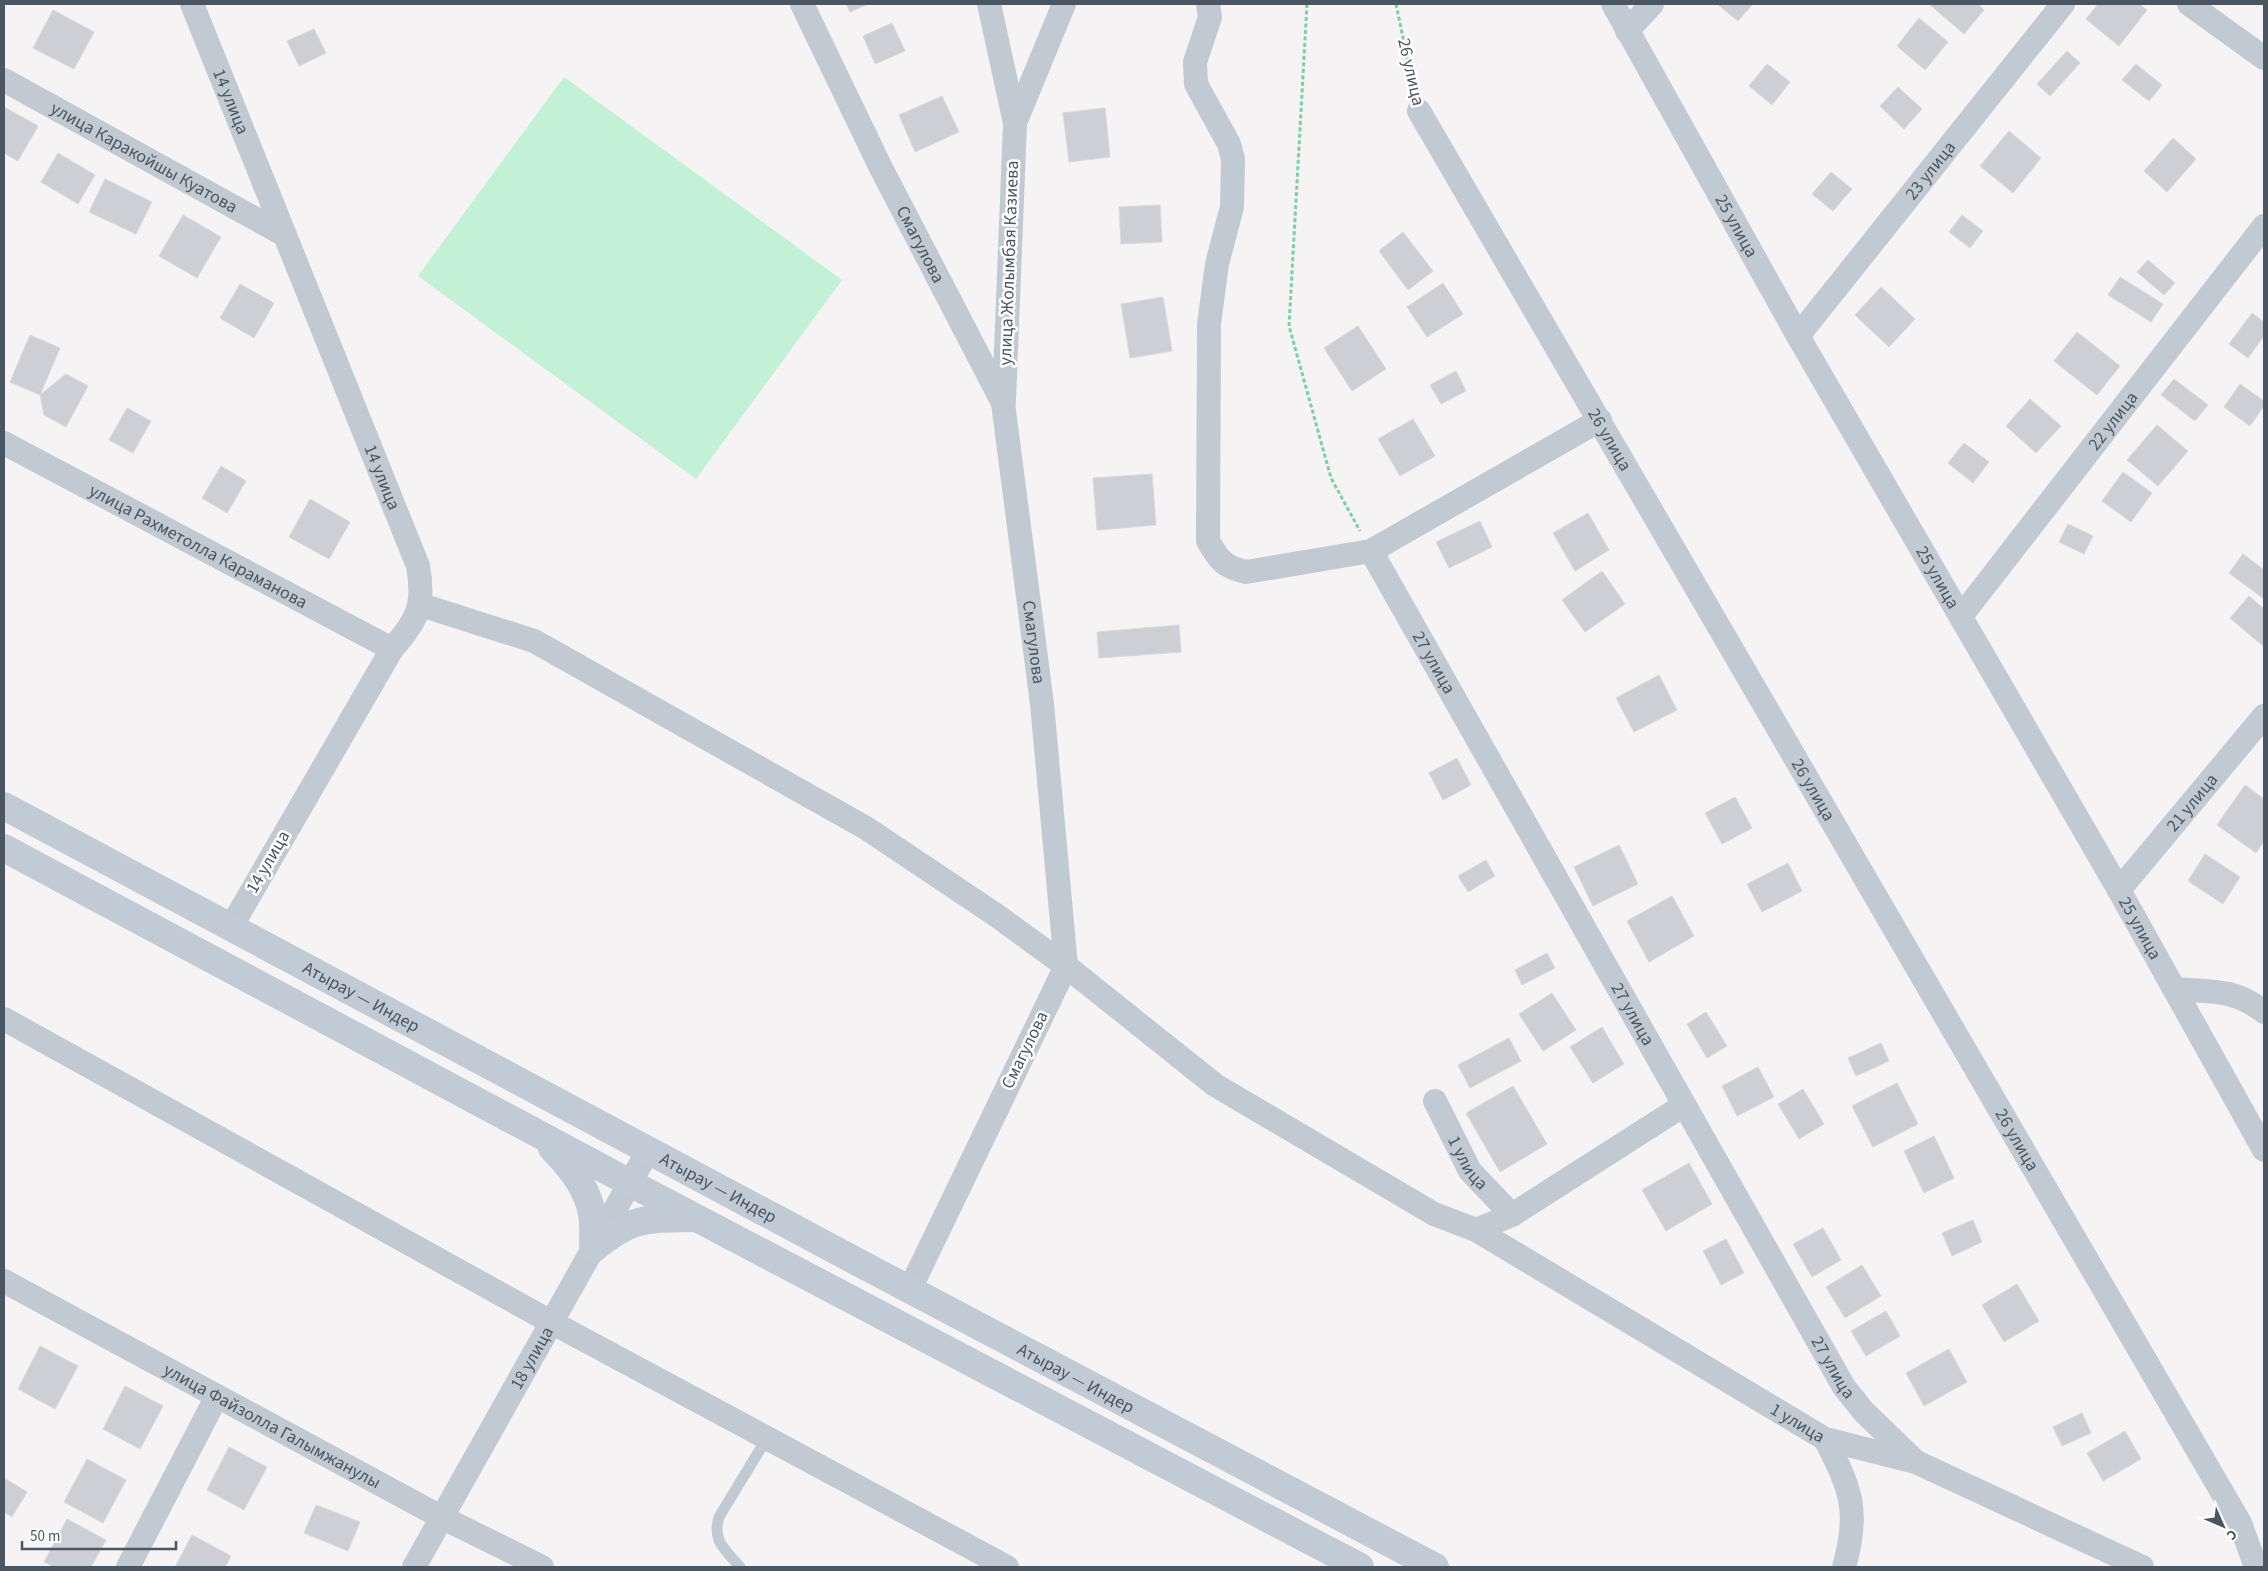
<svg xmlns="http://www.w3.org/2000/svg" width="2268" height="1571" font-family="'Source Sans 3',sans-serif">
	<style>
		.green { fill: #c3f1d5 }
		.building { fill: #cdcfd5; stroke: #d7d9de }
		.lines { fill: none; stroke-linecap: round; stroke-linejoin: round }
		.path { stroke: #7ad0a6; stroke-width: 3; stroke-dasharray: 4 2.5; stroke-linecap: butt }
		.lane { stroke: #c1cad2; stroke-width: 11 }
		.street { stroke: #c1cad2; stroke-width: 24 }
		.secondary { stroke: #c1cbd6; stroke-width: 28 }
		.labels { text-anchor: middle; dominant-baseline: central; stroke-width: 5; stroke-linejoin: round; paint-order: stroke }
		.street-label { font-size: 18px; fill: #4a5661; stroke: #fff }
	</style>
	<rect width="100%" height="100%" fill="#f5f3f3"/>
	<path class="green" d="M564 77 842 280 696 479 418 276Z"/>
	<g class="building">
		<path d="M846 4H868L850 12Z"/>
		<path d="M1717 4H1753L1738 21Z"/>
		<path d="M1929 4H1978L1984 10 1964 34Z"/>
		<path d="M2098 4H2139L2147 10 2119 46 2086 19Z"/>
		<path d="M53 10 94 32 74 69 33 48Z"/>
		<path d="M1919 18 1948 42 1925 70 1897 46Z"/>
		<path d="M892 23 905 51 875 64 863 36Z"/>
		<path d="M314 29 326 53 299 66 287 41Z"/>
		<path d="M2067 51 2080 63 2050 96 2037 84Z"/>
		<path d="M1767 64 1790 82 1772 105 1749 86Z"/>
		<path d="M2136 64 2162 85 2149 101 2122 80Z"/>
		<path d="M1898 87 1922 109 1904 129 1880 106Z"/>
		<path d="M942 96 959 132 915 152 899 115Z"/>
		<path d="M4 107 38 126 18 161 4 153Z"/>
		<path d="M1105 108 1110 157 1069 162 1063 113Z"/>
		<path d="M2009 131 2041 158 2013 193 1980 166Z"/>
		<path d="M2173 138 2196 159 2167 192 2144 171Z"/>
		<path d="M58 153 95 175 78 204 41 182Z"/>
		<path d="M1831 172 1852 189 1833 211 1812 194Z"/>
		<path d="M105 179 152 202 136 234 89 212Z"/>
		<path d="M1160 205 1162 242 1121 244 1119 207Z"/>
		<path d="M183 215 221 237 197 278 159 256Z"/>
		<path d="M1962 215 1983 231 1970 248 1949 232Z"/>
		<path d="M1403 232 1433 271 1408 290 1379 251Z"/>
		<path d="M2148 260 2175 283 2164 295 2137 272Z"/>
		<path d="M2120 277 2163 304 2151 322 2108 295Z"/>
		<path d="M1443 283 1463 314 1427 337 1407 307Z"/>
		<path d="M240 284 274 303 254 338 220 318Z"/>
		<path d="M1881 287 1915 319 1889 347 1855 315Z"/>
		<path d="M1163 297 1172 351 1130 358 1121 304Z"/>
		<path d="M2252 313 2264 322V336L2248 358 2229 344Z"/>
		<path d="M1358 326 1386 369 1352 391 1324 348Z"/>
		<path d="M2077 332 2120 366 2097 395 2054 361Z"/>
		<path d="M30 335 60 348 40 395 10 382Z"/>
		<path d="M1456 371 1466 391 1441 404 1430 385Z"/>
		<path d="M66 374 88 386 66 427 44 415 40 395Z"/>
		<path d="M2174 379 2208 405 2195 421 2161 395Z"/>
		<path d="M2240 384 2264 401V406L2250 426 2224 407Z"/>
		<path d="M2030 399 2061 426 2036 453 2006 426Z"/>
		<path d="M127 408 151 421 133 453 109 440Z"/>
		<path d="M1413 419 1435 456 1400 476 1378 439Z"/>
		<path d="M2157 425 2188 451 2158 486 2127 460Z"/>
		<path d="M1964 443 1989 462 1973 483 1948 463Z"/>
		<path d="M221 466 246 481 227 513 202 498Z"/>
		<path d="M2123 472 2152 493 2131 522 2102 501Z"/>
		<path d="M1152 474 1156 525 1097 530 1093 478Z"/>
		<path d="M310 499 350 522 329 559 289 537Z"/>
		<path d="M1588 513 1609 550 1575 571 1553 533Z"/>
		<path d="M1480 521 1492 547 1449 568 1436 542Z"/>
		<path d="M2068 524 2093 536 2084 554 2059 542Z"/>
		<path d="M2243 554 2264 570V599L2229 573Z"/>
		<path d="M1602 571 1625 604 1585 632 1562 600Z"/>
		<path d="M2249 596 2264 609V647L2230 618Z"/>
		<path d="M1179 625 1181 652 1099 658 1097 632Z"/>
		<path d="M1659 675 1677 710 1634 732 1616 698Z"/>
		<path d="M1457 758 1471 785 1443 800 1429 773Z"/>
		<path d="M2245 785 2264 799V841L2256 853 2217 825Z"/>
		<path d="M1735 797 1752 828 1722 844 1705 813Z"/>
		<path d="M1619 845 1638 884 1593 906 1574 867Z"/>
		<path d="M2205 854 2240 877 2223 904 2188 881Z"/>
		<path d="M1486 860 1495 876 1468 892 1458 876Z"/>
		<path d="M1788 863 1802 891 1762 912 1747 884Z"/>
		<path d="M1672 896 1694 936 1649 962 1627 921Z"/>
		<path d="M1547 953 1555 968 1522 985 1515 970Z"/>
		<path d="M1552 993 1576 1030 1543 1051 1519 1014Z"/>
		<path d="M1706 1012 1727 1046 1707 1058 1687 1024Z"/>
		<path d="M1602 1027 1624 1064 1593 1083 1570 1047Z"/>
		<path d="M1509 1038 1521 1061 1470 1088 1458 1065Z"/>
		<path d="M1881 1043 1889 1061 1856 1076 1848 1058Z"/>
		<path d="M1758 1067 1774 1097 1737 1116 1722 1086Z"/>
		<path d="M1897 1083 1918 1124 1873 1147 1852 1106Z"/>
		<path d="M1513 1086 1547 1144 1500 1172 1466 1113Z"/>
		<path d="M1803 1089 1824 1124 1799 1139 1778 1104Z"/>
		<path d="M1934 1136 1954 1178 1924 1193 1904 1151Z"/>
		<path d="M1689 1163 1712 1204 1666 1231 1642 1190Z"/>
		<path d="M1973 1220 1982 1242 1952 1256 1942 1233Z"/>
		<path d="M1823 1228 1841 1260 1812 1277 1793 1244Z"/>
		<path d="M1726 1239 1744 1273 1721 1285 1703 1251Z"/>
		<path d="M1862 1265 1881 1296 1845 1318 1826 1287Z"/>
		<path d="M2017 1284 2039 1321 2004 1342 1982 1305Z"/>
		<path d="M1886 1311 1900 1336 1866 1356 1851 1331Z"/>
		<path d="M40 1346 78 1366 55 1409 18 1389Z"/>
		<path d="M1949 1349 1967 1382 1924 1406 1906 1373Z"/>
		<path d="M125 1386 163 1406 140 1449 103 1429Z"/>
		<path d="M2082 1413 2091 1433 2062 1446 2053 1427Z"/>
		<path d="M2125 1431 2141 1459 2103 1481 2087 1453Z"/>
		<path d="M229 1447 267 1467 244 1510 207 1490Z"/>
		<path d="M87 1459 126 1480 103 1523 64 1502Z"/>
		<path d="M4 1478 27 1492 12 1517 4 1512Z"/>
		<path d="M316 1505 360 1522 348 1551 304 1533Z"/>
		<path d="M67 1519 106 1540 91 1567H54L44 1562Z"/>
		<path d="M192 1535 231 1556 225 1567H175Z"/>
	</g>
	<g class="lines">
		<g class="path">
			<path d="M1307 4 1289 326 1331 478 1360 531"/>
			<path d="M1396 4 1414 91"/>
		</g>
		<path class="lane" d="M740 1567C725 1549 712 1542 719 1517L767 1438"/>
		<g class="street">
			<path id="s1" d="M192 4 418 566C425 604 418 620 392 649L231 927"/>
			<path id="s2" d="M802 4 880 166 1003 403 1042 704 1066 966 909 1291"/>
			<path d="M989 4 1015 123 1004 401"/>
			<path d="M1208 4 1210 17 1195 62 1196 84 1229 144 1233 159 1232 207 1217 264 1209 324 1208 541C1219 560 1224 567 1246 572L1371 551 1600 420"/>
			<path id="s3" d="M1613 4 1798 336 2119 890 2264 1150"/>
			<path d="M2189 4 2264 58"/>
			<path d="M1627 31 1652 4"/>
			<path id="s4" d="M4 80 283 234"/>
			<path id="s5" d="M1419 111 2240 1523 2256 1567"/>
			<path d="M1015 123 1064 4"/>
			<path id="s6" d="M1798 336 2063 4"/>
			<path id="s7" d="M4 443 392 649"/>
			<path id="s8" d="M1371 551 1844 1387 1864 1412 1916 1462"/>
			<path d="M421 605 534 641 866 828 996 915 1066 966 1215 1085 1434 1214 1476 1230 1512 1215 1684 1105"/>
			<path id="s9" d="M1962 615 2264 226"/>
			<path id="s10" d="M2119 890 2264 716"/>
			<path d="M2174 989C2211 992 2234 988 2264 1012"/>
			<path d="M4 1019 551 1322 1007 1567"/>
			<path id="s11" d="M1435 1101 1470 1171 1512 1215"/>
			<path id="s12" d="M1476 1230 1825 1439 1916 1462 2142 1567"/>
			<path id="s13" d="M4 1281 441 1517 542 1567"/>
			<path d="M1825 1439C1851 1489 1860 1511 1844 1567"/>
			<path d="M128 1567 217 1396"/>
			<path id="s14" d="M414 1567 649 1149"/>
		</g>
		<g class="secondary">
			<path id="s15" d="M4 806C481 1060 956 1317 1435 1567"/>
			<path d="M4 848 630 1183 1360 1567"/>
			<path d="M552 1148C570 1166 588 1188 592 1214 594 1225 593 1238 593 1249"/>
			<path d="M593 1249C633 1216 645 1219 695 1218"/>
		</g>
	</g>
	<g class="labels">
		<g class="street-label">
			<text transform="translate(1411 72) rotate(77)">26 улица</text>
			<text stroke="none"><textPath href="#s1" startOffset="105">14 улица</textPath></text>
			<text stroke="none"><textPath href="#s4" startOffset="160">улица Каракойшы Куатова</textPath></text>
			<text stroke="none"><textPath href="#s6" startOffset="212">23 улица</textPath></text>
			<text stroke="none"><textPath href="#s3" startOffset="254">25 улица</textPath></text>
			<text stroke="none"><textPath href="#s2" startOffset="268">Смагулова</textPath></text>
			<text transform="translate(1009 263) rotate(-88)">улица Жолымбая Казиева</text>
			<text stroke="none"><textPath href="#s9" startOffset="246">22 улица</textPath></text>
			<text stroke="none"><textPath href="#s5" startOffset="380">26 улица</textPath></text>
			<text stroke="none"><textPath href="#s1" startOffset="510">14 улица</textPath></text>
			<text stroke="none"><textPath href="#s7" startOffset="220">улица Рахметолла Караманова</textPath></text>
			<text stroke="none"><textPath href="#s3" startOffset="659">25 улица</textPath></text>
			<text stroke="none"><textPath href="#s2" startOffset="688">Смагулова</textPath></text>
			<text stroke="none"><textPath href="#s8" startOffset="128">27 улица</textPath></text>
			<text stroke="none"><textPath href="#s5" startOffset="785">26 улица</textPath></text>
			<text stroke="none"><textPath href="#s10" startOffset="114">21 улица</textPath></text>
			<text transform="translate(268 862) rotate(-60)">14 улица</text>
			<text stroke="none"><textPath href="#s3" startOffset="1064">25 улица</textPath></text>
			<text stroke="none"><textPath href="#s15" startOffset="405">Атырау — Индер</textPath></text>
			<text stroke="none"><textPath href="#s8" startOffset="532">27 улица</textPath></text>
			<text transform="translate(1025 1050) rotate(-64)">Смагулова</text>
			<text stroke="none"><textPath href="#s5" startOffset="1190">26 улица</textPath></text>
			<text stroke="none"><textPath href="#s11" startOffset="70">1 улица</textPath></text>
			<text stroke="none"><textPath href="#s15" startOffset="810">Атырау — Индер</textPath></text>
			<text stroke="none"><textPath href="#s14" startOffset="240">18 улица</textPath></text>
			<text stroke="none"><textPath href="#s8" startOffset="938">27 улица</textPath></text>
			<text stroke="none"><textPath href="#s15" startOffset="1215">Атырау — Индер</textPath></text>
			<text stroke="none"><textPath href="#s12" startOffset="375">1 улица</textPath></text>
			<text stroke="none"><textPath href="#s13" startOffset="305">улица Файзолла Галымжанулы</textPath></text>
		</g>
	</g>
	<rect width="2268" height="1571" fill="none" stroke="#4a5661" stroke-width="10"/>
	<g transform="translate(2223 1526) rotate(135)" stroke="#ffffff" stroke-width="4" paint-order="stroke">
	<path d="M0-4L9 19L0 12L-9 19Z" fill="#4a5661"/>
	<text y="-8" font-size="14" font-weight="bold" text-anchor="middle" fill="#4a5661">С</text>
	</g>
	<path d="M22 1541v8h154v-8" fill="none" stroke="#4a5661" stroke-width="2.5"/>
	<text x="30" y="1541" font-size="15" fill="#4a5661" stroke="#ffffff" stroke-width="4" paint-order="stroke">50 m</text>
</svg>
